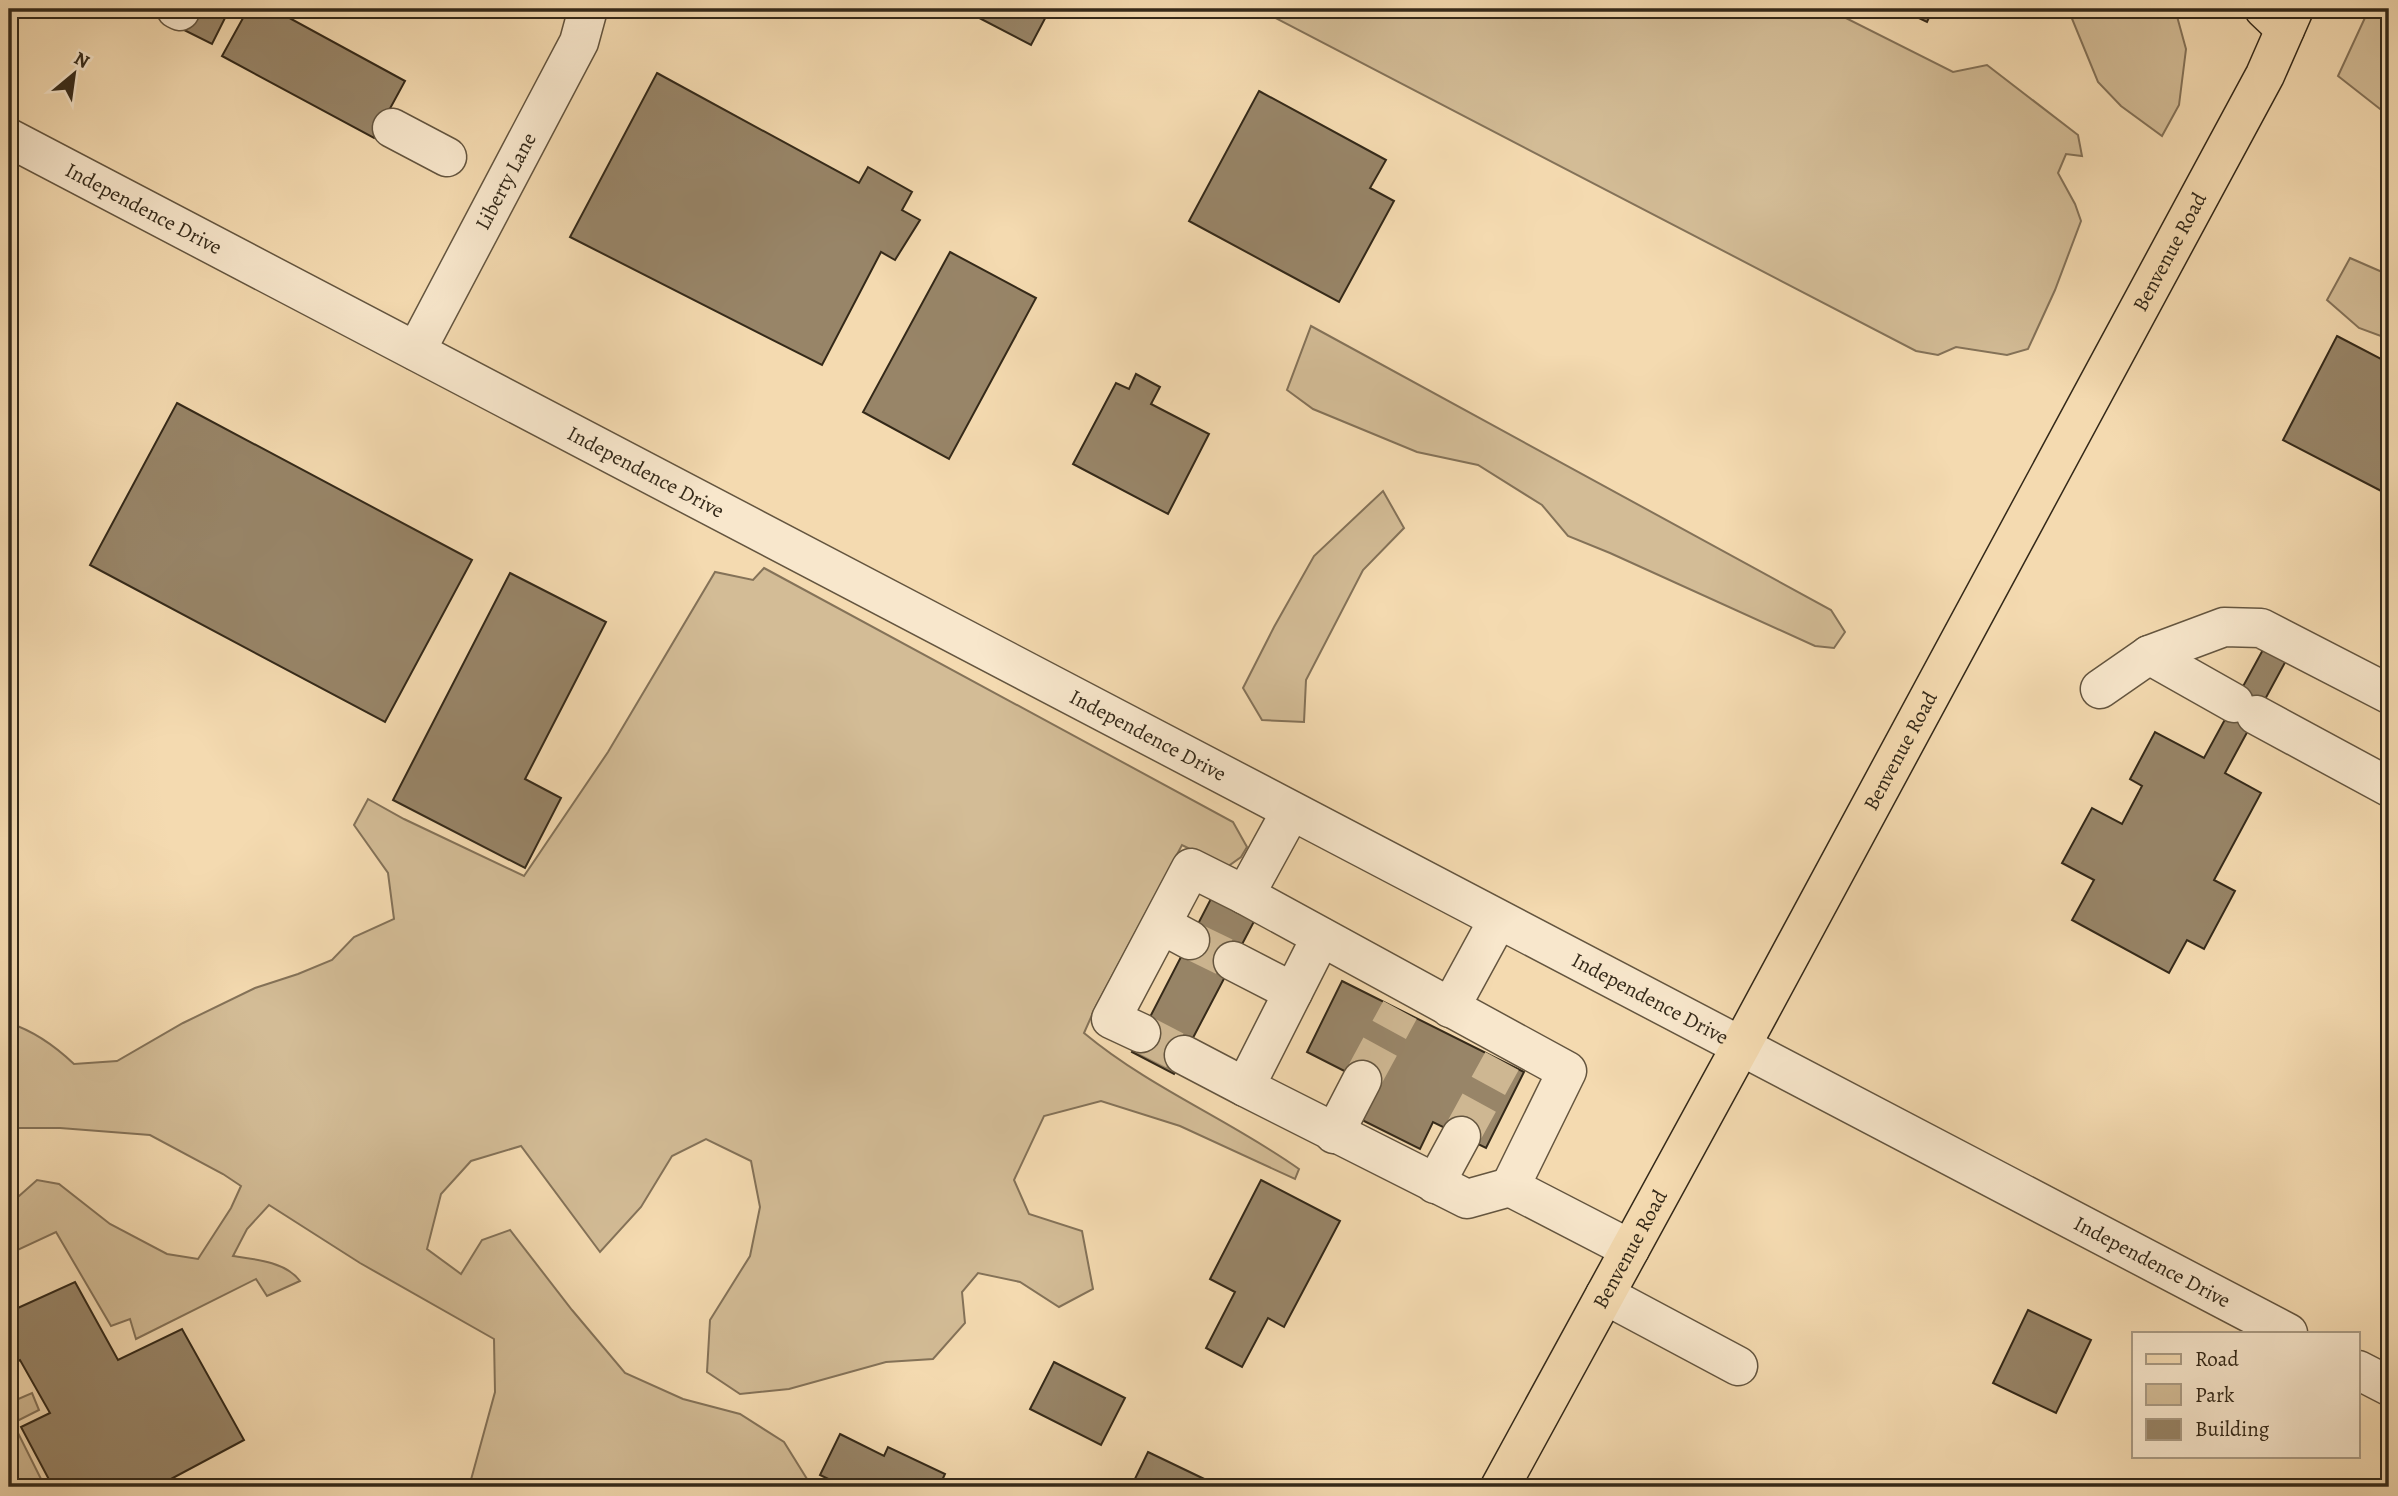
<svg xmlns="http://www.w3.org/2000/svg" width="2398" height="1496" font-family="Alegreya,serif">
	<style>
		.green { fill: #d3bc96; stroke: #847258; stroke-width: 2 }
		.building { fill: #988568; stroke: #342919; stroke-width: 2 }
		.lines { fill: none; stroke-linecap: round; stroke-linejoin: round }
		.minor-tunnel { stroke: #ceb792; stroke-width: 38; stroke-dasharray: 38 19; stroke-linecap: butt }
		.minor-casing { stroke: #64553f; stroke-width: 41 }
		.major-casing { stroke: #342919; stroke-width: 41 }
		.highway-casing { stroke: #342919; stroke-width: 41 }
		.minor { stroke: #f8e7cc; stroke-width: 38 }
		.major { stroke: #f4dab0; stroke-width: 38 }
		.highway { stroke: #f4dab0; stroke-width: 38 }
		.labels { text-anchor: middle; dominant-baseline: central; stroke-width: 7; stroke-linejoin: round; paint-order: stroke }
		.street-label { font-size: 21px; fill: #342919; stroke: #f8e7cc }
	</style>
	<rect width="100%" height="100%" fill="#f4dab0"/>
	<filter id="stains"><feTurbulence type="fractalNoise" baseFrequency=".00286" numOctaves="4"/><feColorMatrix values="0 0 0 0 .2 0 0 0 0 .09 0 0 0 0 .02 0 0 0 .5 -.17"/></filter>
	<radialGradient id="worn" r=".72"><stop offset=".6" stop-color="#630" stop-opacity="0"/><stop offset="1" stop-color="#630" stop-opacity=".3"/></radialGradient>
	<g class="green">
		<path d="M1258 9H1828L1953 72 1987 65 2078 135 2082 156 2066 154 2058 173 2075 204 2081 221 2055 290 2028 349 2007 355 1956 347 1938 355 1916 351Z"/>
		<path d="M2068 9H2175L2186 49 2179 105 2162 136 2121 106 2098 82Z"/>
		<path d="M2369 9H2389V116L2338 76Z"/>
		<path d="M2350 258 2389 275V339L2359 328 2327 300Z"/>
		<path d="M1311 326 1831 610 1845 632 1834 648 1815 646 1610 553 1568 536 1542 505 1478 465 1417 452 1313 409 1287 390Z"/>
		<path d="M1383 491 1404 528 1363 570 1306 680 1304 722 1262 720 1243 688 1274 627 1314 556Z"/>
		<path d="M764 568 1233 822 1247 847 1241 857 1227 867 1182 845 1096 1006 1084 1033C1150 1088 1230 1120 1299 1169L1295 1179 1180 1126 1101 1101 1044 1116 1014 1180 1029 1214 1082 1231 1093 1289 1059 1307 1020 1282 978 1273 962 1292 965 1323 933 1359 886 1362 789 1389 740 1394 707 1372 710 1320 750 1256 760 1207 751 1161 706 1139 672 1156 641 1207 600 1252 521 1146 471 1161 441 1194 427 1249 461 1274 482 1240 510 1230 572 1310 625 1373 683 1399 740 1414 784 1442 812 1487H469L495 1392 494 1339 360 1263 269 1205 247 1229 233 1256C254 1259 286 1262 300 1281L267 1296 256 1279 136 1339 130 1319 111 1326 56 1232 9 1254V1205L37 1180 59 1184 110 1224 167 1254 198 1259 231 1208 241 1186 223 1174 150 1135 60 1128H9V1023C34 1031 55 1046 74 1064L117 1061 183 1023 255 988 298 974 332 960 354 937 394 919 388 873 354 825 368 799 404 819 524 876 608 752 715 572 753 580Z"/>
		<path d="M32 1393 39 1410 13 1423 45 1487H9V1403Z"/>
	</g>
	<g class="building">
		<path d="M186 9H207L225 18 212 44 178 27Z"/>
		<path d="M248 9H273L405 81 374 138 222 56Z"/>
		<path d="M962 9H1050L1031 45Z"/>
		<path d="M1900 9H1933L1927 22Z"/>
		<path d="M657 73 859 183 868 167 912 192 902 210 920 220 895 260 881 252 822 365 570 237Z"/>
		<path d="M1259 91 1386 160 1370 188 1394 201 1339 302 1189 221Z"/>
		<path d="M950 252 1036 298 949 459 863 412Z"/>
		<path d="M2337 336 2389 363V495L2283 440Z"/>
		<path d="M1136 374 1160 387 1151 404 1209 434 1168 514 1073 464 1116 383 1129 389Z"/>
		<path d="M177 403 472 560 385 722 90 565Z"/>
		<path d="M510 573 606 622 525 779 561 798 525 868 393 800Z"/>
		<path d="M2265 646 2288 657 2225 773 2261 793 2214 880 2235 891 2204 949 2187 940 2169 973 2072 920 2094 880 2062 863 2092 808 2122 824 2142 786 2130 779 2155 732 2204 758Z"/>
		<path d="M1216 889 1259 912 1174 1074 1132 1052Z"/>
		<path d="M1342 981 1524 1072 1486 1148 1433 1122 1420 1149 1356 1117 1372 1085 1307 1052Z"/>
		<path d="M1261 1180 1340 1221 1284 1327 1268 1318 1242 1367 1206 1348 1235 1292 1210 1279Z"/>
		<path d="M75 1282 118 1360 182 1329 244 1440 156 1487H53L21 1427 50 1413 20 1360 9 1366V1312Z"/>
		<path d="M2028 1310 2091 1340 2056 1413 1993 1383Z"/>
		<path d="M1054 1362 1125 1398 1101 1445 1030 1409Z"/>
		<path d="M840 1434 884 1456 888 1447 945 1474 939 1487H845L820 1475Z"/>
		<path d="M1148 1452 1221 1487H1131Z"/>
	</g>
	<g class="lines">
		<g class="minor-tunnel">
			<path d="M1190 940 1233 961"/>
			<path d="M1141 1033 1184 1055"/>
			<path d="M1362 1080 1400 1010"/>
			<path d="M1461 1136 1502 1061"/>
		</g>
		<g class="minor-casing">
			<g id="minor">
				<path d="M176 9 180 11"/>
				<path d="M392 128 447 157"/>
				<path id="s1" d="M9 138 2288 1333"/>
				<path id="s2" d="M416 351 579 42 588 9"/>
				<path d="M2149 655 2234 703"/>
				<path d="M2100 689 2149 655 2224 627 2261 628 2389 694"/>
				<path d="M2256 715 2389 787"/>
				<path d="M1291 811 1245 895 1567 1071 1510 1187 1630 1249"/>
				<path d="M1162 925 1190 940"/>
				<path d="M1321 937 1245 1087 1467 1199 1510 1187"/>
				<path d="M1233 961 1293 992"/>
				<path d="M1450 1008 1498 920"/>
				<path d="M1141 1033 1111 1019 1191 868 1245 895"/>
				<path d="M1184 1055 1245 1087"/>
				<path d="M1334 1134 1362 1080"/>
				<path d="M1435 1184 1461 1136"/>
				<path d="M1605 1295 1738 1366"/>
				<path d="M2358 1370 2389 1386"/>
			</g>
		</g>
		<g class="major-casing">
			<g id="major">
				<path id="s3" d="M1500 1487 1741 1046 2265 75 2294 9"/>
			</g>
		</g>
		<g class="highway-casing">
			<path id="highway" d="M2264 9 2285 29"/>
		</g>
		<use href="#minor" class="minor"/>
		<use href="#major" class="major"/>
		<use href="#highway" class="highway"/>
	</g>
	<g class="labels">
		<g class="street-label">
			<text stroke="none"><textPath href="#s2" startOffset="192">Liberty Lane</textPath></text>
			<text stroke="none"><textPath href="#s1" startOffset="152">Independence Drive</textPath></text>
			<text stroke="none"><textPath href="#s3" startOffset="1405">Benvenue Road</textPath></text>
			<text stroke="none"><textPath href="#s1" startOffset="719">Independence Drive</textPath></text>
			<text stroke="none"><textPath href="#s1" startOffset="1286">Independence Drive</textPath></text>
			<text stroke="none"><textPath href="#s3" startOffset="838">Benvenue Road</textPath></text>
			<text stroke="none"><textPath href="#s1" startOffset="1853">Independence Drive</textPath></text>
			<text stroke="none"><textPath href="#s3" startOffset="271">Benvenue Road</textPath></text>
			<text stroke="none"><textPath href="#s1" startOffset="2420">Independence Drive</textPath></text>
		</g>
	</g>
	<rect width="2398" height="1496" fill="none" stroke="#f4dab0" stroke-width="35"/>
	<rect x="10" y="10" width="2377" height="1475" fill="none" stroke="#342919" stroke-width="3.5"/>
	<rect x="18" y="18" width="2363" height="1461" fill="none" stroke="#342919" stroke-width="2"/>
	<rect x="2132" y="1332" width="228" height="126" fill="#f8e7cc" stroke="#aa9b84" stroke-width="2"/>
	<rect x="2146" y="1354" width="35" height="10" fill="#f4dab0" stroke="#aa9b84" stroke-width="2"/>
	<text x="2195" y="1366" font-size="21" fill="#342919">Road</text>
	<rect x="2146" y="1384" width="35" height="21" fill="#d3bc96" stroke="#aa9b84" stroke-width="2"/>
	<text x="2195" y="1402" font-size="21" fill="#342919">Park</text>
	<rect x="2146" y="1419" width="35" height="21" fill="#988568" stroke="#aa9b84" stroke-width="2"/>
	<text x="2195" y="1436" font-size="21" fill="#342919">Building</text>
	<g transform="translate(74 74) rotate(29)" stroke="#f8e7cc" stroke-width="5" paint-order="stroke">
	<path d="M0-5L12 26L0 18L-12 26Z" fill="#342919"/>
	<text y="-10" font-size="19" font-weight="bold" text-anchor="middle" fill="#342919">N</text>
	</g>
	<rect width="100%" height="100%" filter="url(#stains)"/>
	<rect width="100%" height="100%" fill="url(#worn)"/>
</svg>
